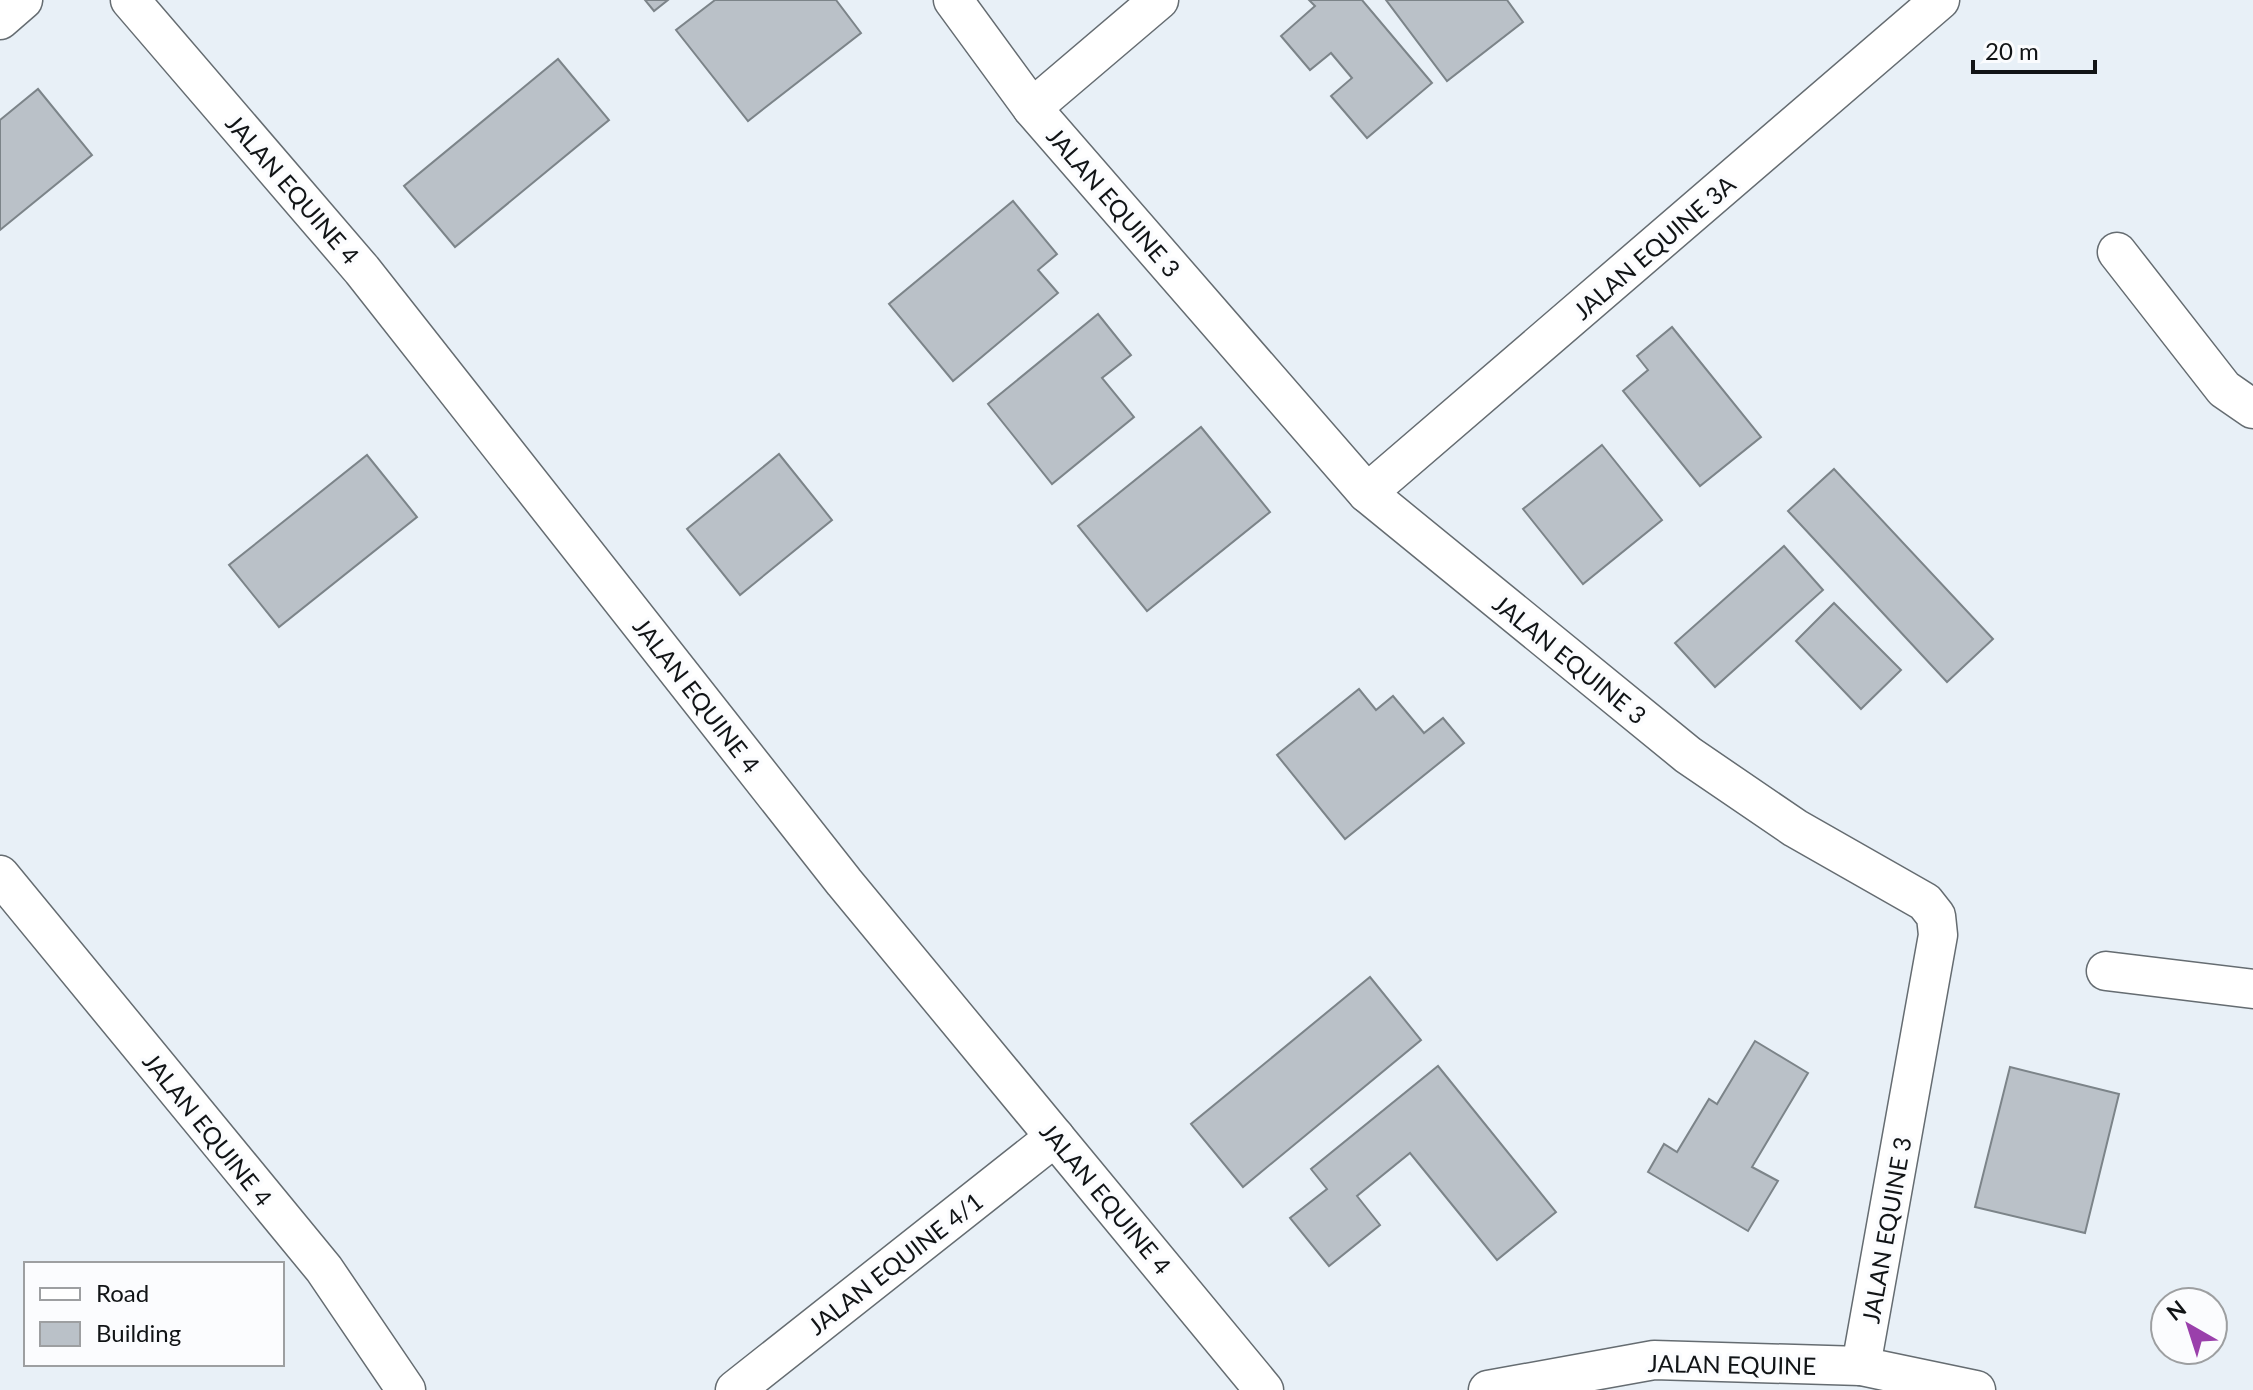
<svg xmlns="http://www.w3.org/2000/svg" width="2253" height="1390" font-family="Lato,sans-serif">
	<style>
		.building { fill: #bac1c8; stroke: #7c8489; stroke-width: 2 }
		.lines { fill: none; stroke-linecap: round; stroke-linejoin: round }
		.minor-casing { stroke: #656c71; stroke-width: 41 }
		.minor { stroke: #fff; stroke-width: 38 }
		.labels { text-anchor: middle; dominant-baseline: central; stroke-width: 7; stroke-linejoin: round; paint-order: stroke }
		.street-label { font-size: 24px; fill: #111416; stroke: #fbfcfe }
	</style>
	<rect width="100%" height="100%" fill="#e8f0f7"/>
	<g class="building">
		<path d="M645 0H668L654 11Z"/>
		<path d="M715 0H836L861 33 748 121 676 30Z"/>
		<path d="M1309 0H1362L1432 83 1367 138 1331 96 1352 78 1331 53 1310 70 1281 36 1315 6Z"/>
		<path d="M1386 0H1507L1523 22 1447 81Z"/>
		<path d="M558 59 609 120 455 247 404 186Z"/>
		<path d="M38 89 92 155 0 230V120Z"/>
		<path d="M1013 201 1057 254 1038 270 1058 293 953 381 889 304Z"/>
		<path d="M1098 314 1131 355 1102 378 1134 417 1052 484 988 404Z"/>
		<path d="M1672 327 1761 437 1700 486 1623 391 1648 370 1637 356Z"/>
		<path d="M1201 427 1270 512 1147 611 1078 526Z"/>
		<path d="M1602 445 1662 520 1583 584 1523 509Z"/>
		<path d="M779 454 832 520 740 595 687 529Z"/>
		<path d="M367 455 417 517 279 627 229 565Z"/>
		<path d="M1834 469 1993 639 1947 682 1788 511Z"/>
		<path d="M1784 546 1823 590 1715 687 1675 643Z"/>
		<path d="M1834 603 1901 670 1861 709 1796 641Z"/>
		<path d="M1359 689 1376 710 1393 696 1424 733 1443 718 1464 743 1345 839 1277 755Z"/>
		<path d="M1370 977 1421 1040 1243 1187 1191 1124Z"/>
		<path d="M1755 1041 1808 1073 1752 1167 1778 1181 1748 1231 1648 1172 1664 1144 1677 1152 1709 1099 1717 1104Z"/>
		<path d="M1438 1066 1556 1212 1497 1260 1410 1153 1357 1196 1380 1225 1329 1266 1290 1218 1327 1189 1311 1169Z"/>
		<path d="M2010 1067 2119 1094 2085 1233 1975 1207Z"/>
	</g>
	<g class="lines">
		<g class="minor-casing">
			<g id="minor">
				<path d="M130 0 362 270 844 882 1264 1390"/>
				<path d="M953 0 1032 108 1367 493 1688 755 1795 828 1925 902 1936 916 1938 935 1861 1366"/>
				<path d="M0 20 23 0"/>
				<path d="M1032 108 1159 0"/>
				<path d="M2117 252 2224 389 2253 409"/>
				<path d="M1367 493 1940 0"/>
				<path d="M0 875 324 1269 406 1390"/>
				<path d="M2106 971 2253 989"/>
				<path d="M735 1390 1055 1137"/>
				<path d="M1488 1390 1654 1360 1861 1366 1976 1390"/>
			</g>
		</g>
		<use href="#minor" class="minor"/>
	</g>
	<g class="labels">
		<g class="street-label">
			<text transform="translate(293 189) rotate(49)">JALAN EQUINE 4</text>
			<text transform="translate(1114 202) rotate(49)">JALAN EQUINE 3</text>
			<text transform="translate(1654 247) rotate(-41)">JALAN EQUINE 3A</text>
			<text transform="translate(1570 659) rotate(39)">JALAN EQUINE 3</text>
			<text transform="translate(697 695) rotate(52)">JALAN EQUINE 4</text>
			<text transform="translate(208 1129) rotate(51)">JALAN EQUINE 4</text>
			<text transform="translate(1106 1198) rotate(50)">JALAN EQUINE 4</text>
			<text transform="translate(1886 1230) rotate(-80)">JALAN EQUINE 3</text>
			<text transform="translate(895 1263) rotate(-38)">JALAN EQUINE 4/1</text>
			<text transform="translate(1732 1364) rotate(1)">JALAN EQUINE</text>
		</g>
	</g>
	<rect x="24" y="1262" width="260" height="104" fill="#fbfcfe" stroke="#9d9fa1" stroke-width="2"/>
	<rect x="40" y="1288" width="40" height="12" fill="#ffffff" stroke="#9d9fa1" stroke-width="2"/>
	<text x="96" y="1302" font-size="24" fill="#111416">Road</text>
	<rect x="40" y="1322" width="40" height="24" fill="#bac1c8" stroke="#9d9fa1" stroke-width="2"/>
	<text x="96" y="1342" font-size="24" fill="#111416">Building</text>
	<g transform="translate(2189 1326) rotate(321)"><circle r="38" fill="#fbfcfe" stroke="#9d9fa1" stroke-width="2"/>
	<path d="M0-6L14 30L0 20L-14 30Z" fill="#9a40ab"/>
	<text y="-12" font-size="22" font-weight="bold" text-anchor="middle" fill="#111416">N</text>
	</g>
	<path d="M1973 60v12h122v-12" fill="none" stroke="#111416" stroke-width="4"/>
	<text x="1985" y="60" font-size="24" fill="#111416" stroke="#fbfcfe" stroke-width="6" paint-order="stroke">20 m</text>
</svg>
